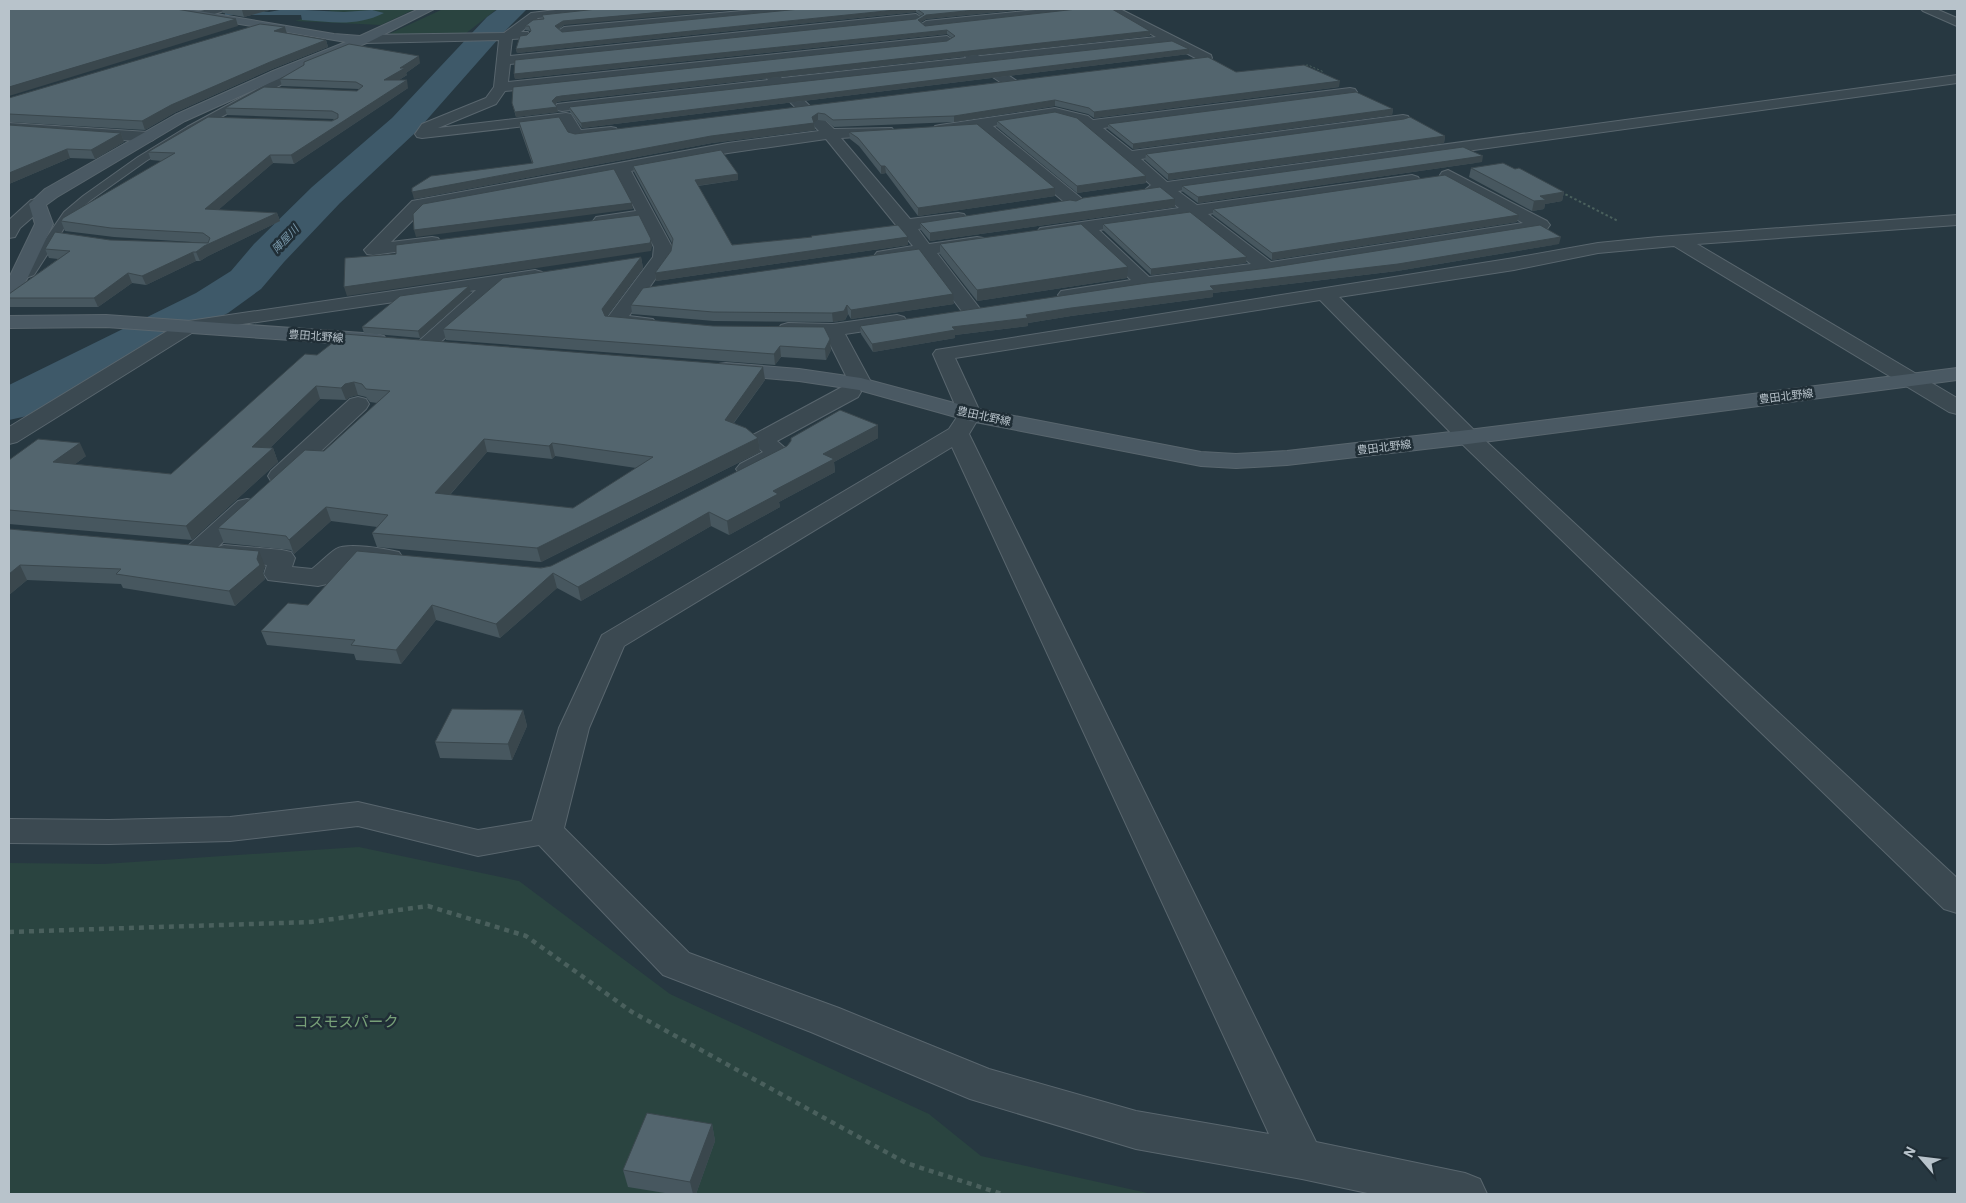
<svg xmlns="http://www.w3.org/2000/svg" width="1966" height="1203" font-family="'IBM Plex Sans','Noto Sans JP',sans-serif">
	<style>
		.green { fill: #2a4440 }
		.water { fill: #3e5969 }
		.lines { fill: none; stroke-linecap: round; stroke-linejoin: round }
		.river { fill: #3e5969; fill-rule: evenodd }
		.lane-casing { stroke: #59666e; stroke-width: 2 }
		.street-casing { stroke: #59666e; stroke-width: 2 }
		.secondary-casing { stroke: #59666e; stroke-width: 2 }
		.path-far2 { stroke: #4a605d; stroke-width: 1; stroke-dasharray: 2 2; stroke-linecap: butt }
		.path-far1 { stroke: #4a605d; stroke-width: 2; stroke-dasharray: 2.5 2.5; stroke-linecap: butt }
		.path { stroke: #4a605d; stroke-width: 4.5; stroke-dasharray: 5 5; stroke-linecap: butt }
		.lane { fill: #3b4951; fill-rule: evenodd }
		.street { fill: #3b4951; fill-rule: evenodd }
		.secondary { fill: #4a5963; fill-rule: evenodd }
		.wall { fill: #47575f; fill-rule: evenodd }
		.shaded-wall { fill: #3a474d }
		.building { fill: #53656e; stroke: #3a474d; fill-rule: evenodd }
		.labels { text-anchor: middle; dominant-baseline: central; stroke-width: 5; stroke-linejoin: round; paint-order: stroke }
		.far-water-label { font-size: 11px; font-style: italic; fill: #7a9aac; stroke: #202e36 }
		.far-street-label { font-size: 11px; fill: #b8c3cb; stroke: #202e36 }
		.near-park-label { font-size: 15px; fill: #77a078; stroke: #202e36 }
	</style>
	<rect width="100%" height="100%" fill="#273841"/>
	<g class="green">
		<path d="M335 9H415L381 25 295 21Z"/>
		<path d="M443 9H497L465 34H389Z"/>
		<path d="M359 847 519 881 670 994 929 1114 981 1156 1152 1194H9V863L104 864Z"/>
	</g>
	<path class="water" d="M237 9 269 12 285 9 344 12 372 10 384 13C356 27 332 22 302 20L301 15H225V12Z"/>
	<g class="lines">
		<path class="river" d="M498 9H527L507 29 416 132 340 203 284 262 261 289 228 313 27 416 9 420V385L196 293 231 271 254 244 312 187 392 118 487 17Z"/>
		<g class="lane-casing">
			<path id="lane" d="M298 67 303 69V73L195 131 146 161 91 200 72 216 34 275 18 281 13 280 12 277 25 269 64 212 83 196 138 157 187 127Z"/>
		</g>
		<g class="street-casing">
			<g id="street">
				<path d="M208 9H226L224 11 198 19 192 15 194 13Z"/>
				<path d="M564 9H604L598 12 538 18 521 32H528L530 35 528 38 512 39 510 56 916 14 922 18 916 22 510 64 508 82 947 36 953 40 947 44 505 91 496 104 438 128 566 113 571 114 581 130 611 127 616 128 618 131 616 134 611 135 576 139 571 138 561 122 422 138 417 137 415 134 422 124 486 98 494 87 499 40 365 43 359 39 365 35 504 33 531 13Z"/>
				<path d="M764 9H805L799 12 564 35 558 31 564 27Z"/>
				<path d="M1045 9H1081L1075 12 926 29 920 25 926 21Z"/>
				<path d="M1106 9H1120L1211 55 1212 58 1206 62 1201 61 1168 43 990 63 1044 99 1046 102 1044 105H1034L975 65 789 86 834 129 892 128 894 131 892 134 887 135 841 138 910 219 958 213 964 214 967 218 964 222 918 229 929 244 977 237 983 238 986 242 983 246 937 253 981 310 978 314 971 316 964 314 920 256 883 261 877 260 874 256 877 252 913 246 826 139 728 153 631 171 672 247 671 257 629 316 653 319 656 323 653 327C639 331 622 329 608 325L605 321 653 257 654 247 641 221 602 226 596 225 593 221 596 217 636 211 616 173 424 209 391 242 432 237 438 238 441 242 438 246 373 255 367 254 364 250 412 201 728 143 819 131 775 87 562 111 557 110 555 107 557 104 768 80 765 76 772 72 777 73 782 78 966 58 965 56 966 53 971 52 980 56 1156 37Z"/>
				<path d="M1921 9H1936L1957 18V26L1923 11Z"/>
				<path d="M1957 75V83L1178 191 1197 205 1412 175 1418 177 1420 180 1418 183 1412 185 1208 214 1271 262 1523 223 1442 178 1440 175 1442 172 1448 170 1547 221 1550 225 1547 229 1541 230 1267 274 1068 301 1061 299 1058 295 1061 291 1131 280 1081 232 1046 237 1040 236 1037 232 1040 228 1179 208 1160 193 1148 192 1146 189 1151 185 1078 122 1055 116 993 126 1081 198 1083 202 1081 206H1069L978 129 940 133 935 132 933 129 935 126 940 125 1055 108 1088 116 1093 120 1350 88 1355 89 1357 92 1355 95 1103 128 1132 151 1403 115 1408 116 1410 119 1408 122 1403 123 1141 159 1167 182ZM1190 217 1251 264 1149 277 1099 230Z"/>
				<path d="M9 123 148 132 153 134 156 137 153 140 148 142 9 131Z"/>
				<path d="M37 199 43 200 45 204 43 208 20 228 15 237 9 238V220L31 200Z"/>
				<path d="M1957 215V225L1697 244 1957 398V414L1949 412 1674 246 1598 253 1514 270 1339 297 1476 432 1957 878V913L1944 909 1460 442 1320 300 955 358 981 414 969 434 1316 1142 1465 1173 1480 1179 1487 1194H1372L1302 1179 1136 1149 970 1099 811 1032 663 975 539 845 478 856 358 826 230 841 109 844 9 843V819L109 820 230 817 358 802 478 830 532 821 559 728 602 635 949 429 959 414 933 354 936 350 1514 258 1598 243 1658 237ZM952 447 1269 1134 1136 1111 989 1069 839 1008 689 953 564 828 589 728 624 646Z"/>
				<path d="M535 270 542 272 544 276 542 280 503 286 434 348 427 350 420 348 417 344 420 340 476 290 195 331 17 442 9 444V427L182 322Z"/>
				<path d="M897 315 904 317 907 321 904 325 845 334 872 384 869 389 860 390 861 392 858 397 777 441 791 453C786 461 757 476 748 476 745 476 742 475 740 474L736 469 740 464 763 452 749 440 753 435 842 387 851 386 826 336 781 333 778 329 781 325 788 323 833 324Z"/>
				<path d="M358 397 366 399 369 404 366 409 289 481 280 483 271 481 268 476 271 471 350 399Z"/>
				<path d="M247 499 256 501 259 506 218 547 224 545 282 550 291 552 295 558 292 567 312 569C320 563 328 554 336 549 348 542 386 549 399 552L403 558 399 564 390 566 352 562 327 584 318 586 268 580 264 574 267 565 215 559 211 553C204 559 197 559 189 557L185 551 189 545 238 501Z"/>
			</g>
		</g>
		<g class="secondary-casing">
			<g id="secondary">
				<path d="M162 9H187L334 34 360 36 419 9H434L369 42 283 77 185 121 57 197 46 205 53 224 28 277 16 298 9 300V278L35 224 29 204 45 189 175 115 273 71 346 42 168 12Z"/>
				<path d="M106 315 377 334 384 336 387 340 384 344 377 346 106 327 9 328V316Z"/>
				<path d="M726 363 799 369 861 378 973 408 1201 452 1236 454 1287 451 1468 430 1957 368V380L1468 444 1287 465 1236 468 1201 466 970 421 859 390 799 381 718 374 715 369 718 364Z"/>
			</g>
		</g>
		<path class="path-far2" d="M1302 66 1308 65 1324 72"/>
		<path class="path-far1" d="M1561 192 1618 221"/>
		<path class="path" d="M9 932 311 922 428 906 526 936 632 1012 906 1163 1002 1194"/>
		<use href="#lane" class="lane"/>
		<use href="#street" class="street"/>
		<use href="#secondary" class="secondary"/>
	</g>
	<g class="wall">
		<path d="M222 9H273L244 17 223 13Z"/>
		<path d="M597 9 564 25 559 29 562 32 800 9H1029L926 19 921 22 925 26 1150 31V36L562 101 557 102 555 104 557 107 558 112 516 117 512 103 947 41 952 38 947 34 515 79 514 74 916 19 921 16 916 12 517 53 516 49 530 32V31L526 30 525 26 542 19V15Z"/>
		<path d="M285 27 287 33 326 40 328 47 272 69 174 113 145 130 9 122V98Z"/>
		<path d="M1189 49V54L582 128 570 112 569 107Z"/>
		<path d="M420 63 406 73 407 75 399 80 408 88 294 164 273 163 218 210 277 213 280 221 208 256 200 261H196L146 285 132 283 98 307H9V294L58 259 49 258 45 249 110 240 207 243 114 237 65 231 61 221 162 161 151 160 148 152 332 121 334 119 227 115 225 108 357 91 359 89 282 86 280 79Z"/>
		<path d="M1236 72 1339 87 1094 118 1088 114 1055 106 954 122 834 127 826 121 818 120 814 123 815 130 712 143 414 199 532 163 520 129 519 122 575 134Z"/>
		<path d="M1393 109 1392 115 1133 149 1108 129V124Z"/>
		<path d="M997 121 1146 183 1077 193 997 127Z"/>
		<path d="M9 125 121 133 124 142 95 159 70 158 9 184Z"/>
		<path d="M849 132 1055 196 918 216 886 173 881 174 859 146 850 139Z"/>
		<path d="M1445 136 1444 143 1168 180 1145 160 1146 154Z"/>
		<path d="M1482 162 1198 203 1182 191V186Z"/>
		<path d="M633 166 738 174V180L698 186 732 245 811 237V236L908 245 656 281 655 273 671 251 672 243 634 172Z"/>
		<path d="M1471 168 1564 192 1562 201 1545 204 1544 209 1532 211 1469 177Z"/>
		<path d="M1175 199V207L930 241 921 230 920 223 1076 201Z"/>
		<path d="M1213 209 1517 222 1272 260 1213 215Z"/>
		<path d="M1103 224 1247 257 1246 263 1151 275 1103 230Z"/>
		<path d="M940 244 1127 278 977 301 940 254Z"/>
		<path d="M1559 244 1397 271 1213 293V297L1071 316 1028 323V326L955 335V338L873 352 861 334 860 326Z"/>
		<path d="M641 257 643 268 607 316 831 350 826 360 781 357 775 365 446 340 443 329Z"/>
		<path d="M471 293 420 338 364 333 362 327Z"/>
		<path d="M954 304 851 319 848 314 845 320 833 322 714 321 632 314 631 305Z"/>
		<path d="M317 355 763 367 765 380 734 423 758 438 760 452 541 562 377 547 372 533 377 527 331 521 294 554 291 550 224 543 218 528 324 451 377 403 370 402 366 397 358 395 350 397 346 400 320 399 270 448H273L278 462 192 540 9 524V460L86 456 75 464 171 474ZM487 452 552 459 555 456 636 468 573 508 450 495Z"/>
		<path d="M878 425V438L834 462 835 472 779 502 780 507 729 535 711 526 581 601 557 588 500 638 436 620 401 664 356 660 354 654 267 645 261 631 308 605 551 566Z"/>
		<path d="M9 529 265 566 263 572 265 579 235 606 123 588 121 584 27 580 9 595Z"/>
		<path d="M523 710 527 726 512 760 440 758 435 742Z"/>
		<path d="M712 1124 715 1141 696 1194H671L628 1187 623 1170Z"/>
	</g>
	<g class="shaded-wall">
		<path d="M246 9H273L244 17 242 10Z"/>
		<path d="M696 9H746L564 25 556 30 555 26 563 21Z"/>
		<path d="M905 9H916V12L517 53 516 49Z"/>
		<path d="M985 9H1029L926 19 918 24V20L926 15Z"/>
		<path d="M236 19 238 26 9 96V87Z"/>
		<path d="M285 27 287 35 274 31Z"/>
		<path d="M947 30V34L515 79 514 74Z"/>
		<path d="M1150 31V36L562 101 557 102 553 106 552 101 556 97 561 96Z"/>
		<path d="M326 40 328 47 272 69 174 113 145 130 142 121 171 105 270 62Z"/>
		<path d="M1189 49V54L582 128 581 123Z"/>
		<path d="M419 56 420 63 406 73 407 75 386 88 384 80 400 68Z"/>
		<path d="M407 80 408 88 294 164 291 155Z"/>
		<path d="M1340 81 1339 87 1094 118V112Z"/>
		<path d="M1055 100V106L954 122V116Z"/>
		<path d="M557 107 558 112 516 117 515 112Z"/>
		<path d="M1393 109 1392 115 1133 149V144Z"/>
		<path d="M818 113V120L814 123 815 130 712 143 414 199 412 192 812 117Z"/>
		<path d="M121 133 124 142 95 159 91 150Z"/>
		<path d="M1445 136 1444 143 1168 180V174Z"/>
		<path d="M67 149 70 158 9 184V173Z"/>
		<path d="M270 155 273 163 209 218 205 209Z"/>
		<path d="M1483 156 1482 162 1198 203V197Z"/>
		<path d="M881 166H885L886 173 881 174Z"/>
		<path d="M738 174V180L695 186V180Z"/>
		<path d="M1146 176V183L1077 193V186Z"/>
		<path d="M1055 188V196L918 216V208Z"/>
		<path d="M1564 192 1562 201 1545 204 1544 209 1532 211 1534 201 1540 196Z"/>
		<path d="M1175 199V207L930 241V233Z"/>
		<path d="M632 203 633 209 416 237 414 230Z"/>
		<path d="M277 213 280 221 208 256 200 261 196 252 204 246Z"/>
		<path d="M1519 215 1517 222 1272 260V253Z"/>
		<path d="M908 237V245L656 281 655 273Z"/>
		<path d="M1561 237 1559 244 1397 271 1213 293V297L1071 316 1028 323V326L955 335V338L873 352 872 344 952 327 1210 286Z"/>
		<path d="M651 239 652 247 651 251 347 296 344 287Z"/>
		<path d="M193 252 196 261 146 285 142 276Z"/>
		<path d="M641 257 643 268 604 320 602 309Z"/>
		<path d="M1247 257 1246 263 1151 275V269Z"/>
		<path d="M1128 267 1127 278 977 301V290Z"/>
		<path d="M128 273 132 283 98 307 94 298Z"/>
		<path d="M469 286 471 293 420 338 418 331Z"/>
		<path d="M953 294 954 304 851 319V310Z"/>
		<path d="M847 305 848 314 845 320 833 322 832 313Z"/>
		<path d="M830 339 831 350 826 360 825 349Z"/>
		<path d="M780 346 781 357 775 365 774 354Z"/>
		<path d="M763 367 765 380 726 433 725 420Z"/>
		<path d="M354 382 358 395 350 397 346 400 341 388 345 384Z"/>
		<path d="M316 386 320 399 257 461 252 447Z"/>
		<path d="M878 425V438L834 462 835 472 779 502 780 507 729 535 727 521 773 491 823 454Z"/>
		<path d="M758 438 760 452 541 562 537 548Z"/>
		<path d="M484 439 487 452 439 507 435 493Z"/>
		<path d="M80 443 86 456 59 476 53 462Z"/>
		<path d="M552 443 555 456 552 459 549 446Z"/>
		<path d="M273 448 278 462 192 540 186 526Z"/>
		<path d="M326 507 331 521 294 554 289 540Z"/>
		<path d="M709 512 711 526 581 601 578 587Z"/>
		<path d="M259 551 265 566 263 572 265 579 235 606 229 591 257 559Z"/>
		<path d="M20 565 27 580 9 595V574Z"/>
		<path d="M553 573 557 588 500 638 496 624Z"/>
		<path d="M432 605 436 620 401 664 396 650Z"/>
		<path d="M523 710 527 726 512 760 508 744Z"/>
		<path d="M712 1124 715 1141 696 1194H693L690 1182Z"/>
	</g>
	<g class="building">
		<path d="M9 9H176L236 19 9 87Z"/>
		<path d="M597 9H696L563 21 555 26 562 32 800 9H905L516 49 520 36 527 35 531 31 529 26H525L533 20 544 19 542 15Z"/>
		<path d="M917 9H985L926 15 918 20 925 26 1077 9H1112L1150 31 561 96 556 97 552 101 557 107 515 112 512 103 513 87 947 41 955 36 947 30 514 74 515 60 916 19 924 14Z"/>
		<path d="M260 24 285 27 274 31 326 40 270 62 171 105 142 121 9 114V98Z"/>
		<path d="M1172 41 1189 49 581 123 569 107Z"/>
		<path d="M349 44 419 56 400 68H405L384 80H407L291 155H270L205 209 277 213 204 246 196 252H193L142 276 128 273 94 298H9V294L70 251 45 249 55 232 110 240 208 243 210 238 203 233 111 228 61 221 63 218 175 153 148 152 208 117 332 121 338 118V114L332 111 225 108 264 87 357 91 363 86 356 82 280 79 304 65V62Z"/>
		<path d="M1208 57 1236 72 1304 65 1340 81 1094 112 1089 108 1055 100 954 116 833 120 825 114 818 113 812 117 814 123 711 136 412 192V188L431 176 533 163 519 122 559 117 568 132 575 134Z"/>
		<path d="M1356 92 1393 109 1133 144 1108 124Z"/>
		<path d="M1055 112 1077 118 1146 176 1077 186 997 121Z"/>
		<path d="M1410 117 1445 136 1168 174 1146 154 1404 119Z"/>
		<path d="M977 124 1055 188 918 208 885 166H881L858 138 849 132Z"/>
		<path d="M9 125 121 133 91 150 67 149 9 173Z"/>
		<path d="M1463 147 1483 156 1198 197 1182 186Z"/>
		<path d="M721 150 738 174 695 180 732 245 812 237 811 236 898 225 908 237 655 273 671 251 673 239 633 166Z"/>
		<path d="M1503 163 1515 169 1519 168 1564 192 1540 196 1546 200 1534 201 1471 168Z"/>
		<path d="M614 169 632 203 414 230 413 214 423 204Z"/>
		<path d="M1445 175 1519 215 1272 253 1213 209Z"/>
		<path d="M1160 187 1175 199 930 233 920 223 1070 200 1076 201 1083 198Z"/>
		<path d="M1190 212 1247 257 1151 269 1103 224Z"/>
		<path d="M639 215 651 239 650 243 344 287 345 258 396 254V245Z"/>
		<path d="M1081 224 1128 267 977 290 940 244Z"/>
		<path d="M1540 225 1561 237 1398 264 1210 286 1214 290 1071 308 1026 315 1028 318 952 327 955 330 872 344 860 326 1147 283 1268 268Z"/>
		<path d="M919 249 953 294 851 310 847 305 844 311 832 313 713 312 631 305 643 288Z"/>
		<path d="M641 257 602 309 605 316 713 326 824 327 830 339 825 349 780 346 774 354 443 329 503 278Z"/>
		<path d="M469 286 418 331 362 327 400 296Z"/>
		<path d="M344 334 763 367 725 420 746 428 758 438 537 548 372 533 388 515 326 507 289 540 286 536 218 528 305 450 324 451 390 391 366 389 362 384 354 382 345 384 341 388 316 386 252 447 273 448 186 526 9 510V460L38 439 80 443 53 462 171 474 305 354 317 355ZM484 439 549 446 552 443 653 457 573 508 435 493Z"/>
		<path d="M840 410 878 425 823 454 834 459 773 491 778 494 727 521 709 512 578 587 553 573 496 624 432 605 396 650 351 645 355 640 261 631 288 603 308 605 357 551 541 568 551 566 787 446 791 441V438Z"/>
		<path d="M9 529 259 551 257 559 260 565 229 591 116 574 121 569 20 565 9 574Z"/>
		<path d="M452 709 523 710 508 744 435 742Z"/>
		<path d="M647 1113 712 1124 690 1182 623 1170Z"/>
	</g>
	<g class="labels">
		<g class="far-water-label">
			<text transform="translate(285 239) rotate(-47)">陣屋川</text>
		</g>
		<g class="far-street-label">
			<text transform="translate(316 336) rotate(4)">豊田北野線</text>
			<text transform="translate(1786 396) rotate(-7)">豊田北野線</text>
			<text transform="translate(984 416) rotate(12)">豊田北野線</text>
			<text transform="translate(1384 447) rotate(-7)">豊田北野線</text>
		</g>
		<g class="near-park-label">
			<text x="346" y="1021">コスモスパーク</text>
		</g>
	</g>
	<rect width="1966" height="1203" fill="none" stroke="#b8c3cb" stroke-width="20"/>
	<g transform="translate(1921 1158) rotate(298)" stroke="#202e36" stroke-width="4" paint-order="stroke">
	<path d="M0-4L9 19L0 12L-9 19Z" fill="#b8c3cb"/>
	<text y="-8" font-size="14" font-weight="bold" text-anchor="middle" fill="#b8c3cb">N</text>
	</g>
</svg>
